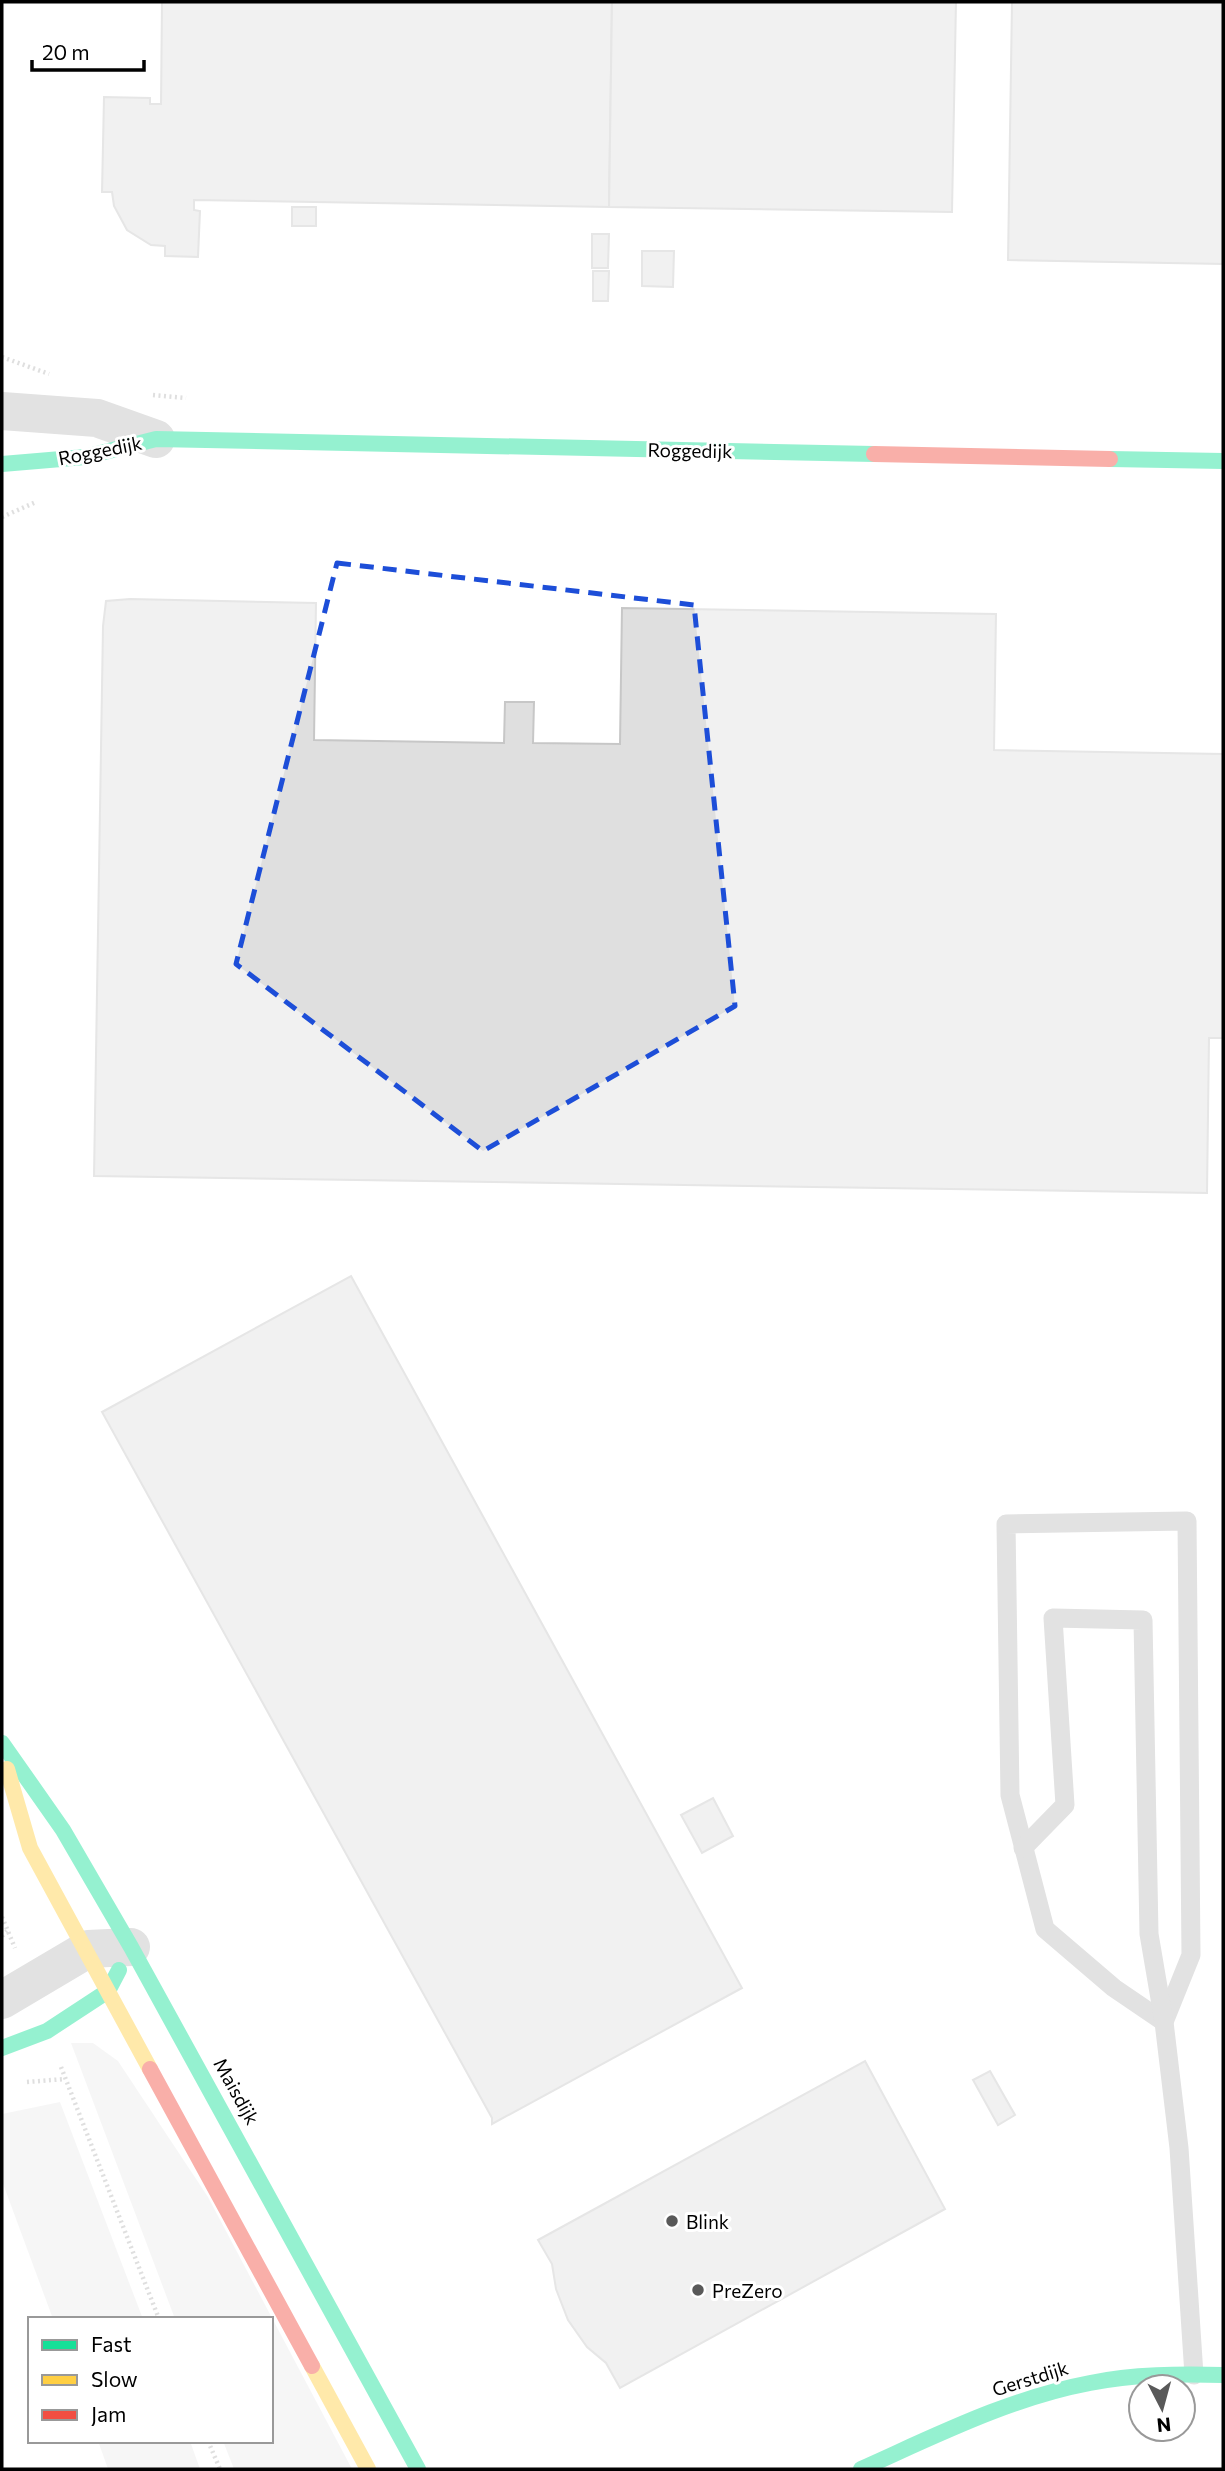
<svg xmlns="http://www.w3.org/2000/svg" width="1225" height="2471" font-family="Commissioner,sans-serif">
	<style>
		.green { fill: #ececec }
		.building { fill: #dfdfdf; stroke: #c7c7c7; stroke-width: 2 }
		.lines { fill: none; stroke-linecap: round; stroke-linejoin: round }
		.path { stroke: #b9b9b9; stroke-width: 4.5; stroke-dasharray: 2 3.5; stroke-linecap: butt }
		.lane { stroke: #bebebe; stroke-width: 19 }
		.street { stroke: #bebebe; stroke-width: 38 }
		.fast { stroke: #16e098; stroke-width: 16 }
		.slow { stroke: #ffcf43; stroke-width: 16 }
		.jam { stroke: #f24e42; stroke-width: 16 }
		.marked { fill: none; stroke: #1d4ed8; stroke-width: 5; stroke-dasharray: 14 9; stroke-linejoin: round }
		.poi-dot { fill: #595959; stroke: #fff; stroke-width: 2.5 }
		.labels { text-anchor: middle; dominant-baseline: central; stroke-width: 6; stroke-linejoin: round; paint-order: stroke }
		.street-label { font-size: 19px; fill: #000; stroke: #fff }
		.poi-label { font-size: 19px; fill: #000; stroke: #fff; text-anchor: start }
	</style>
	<rect width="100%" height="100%" fill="#fff"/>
	<g class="green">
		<path d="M71 2043H93L118 2061 208 2197 352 2469H234L223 2441H271V2319H175Z"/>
		<path d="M60 2102 143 2319H53L2 2181V2114Z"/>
		<path d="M98 2441H190L200 2469H108Z"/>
	</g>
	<g class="building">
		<path d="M162 2H612L609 207 194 200V210L200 211 198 257 165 256V246L151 245 127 230 114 206 112 192H102L104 97 150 98V104H161Z"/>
		<path d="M612 2H956L952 212 609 207Z"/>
		<path d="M1012 2H1223V264L1008 260Z"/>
		<rect x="292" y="207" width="24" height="19"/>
		<path d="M592 234H609L608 268H592Z"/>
		<path d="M642 251H674L673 287 642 286Z"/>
		<path d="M593 271H609L608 301H593Z"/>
		<path d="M130 599 316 603 314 740 504 743 505 702H534L533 743 620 744 622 608 996 614 994 750 1223 754V1038H1209L1207 1193 94 1176 103 626 106 601Z"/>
		<path d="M351 1276 742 1988 492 2124V2118L102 1412Z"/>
		<path d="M713 1798 733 1836 702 1853 681 1815Z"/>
		<path d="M865 2061 945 2209 620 2388 606 2363 587 2347 568 2320 556 2289 552 2264 538 2240Z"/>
		<path d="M990 2071 1015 2115 998 2125 973 2080Z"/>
	</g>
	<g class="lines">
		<g class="path">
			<path d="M2 357 49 374"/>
			<path d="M153 395 186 398"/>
			<path d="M2 517 36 502"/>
			<path d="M2 1917 15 1948"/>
			<path d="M2 1936 7 1931"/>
			<path d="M61 2067 159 2319"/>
			<path d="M27 2082 65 2079"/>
			<path d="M208 2441 220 2469"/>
		</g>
		<g class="lane">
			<path d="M1187 1521 1191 1955 1164 2022 1114 1988 1045 1929 1010 1795 1006 1524Z"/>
			<path d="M1023 1848 1065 1805 1053 1618 1143 1620 1149 1934 1164 2022 1179 2148 1194 2375"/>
		</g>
		<g class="street">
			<path d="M2 411 97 418 156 439"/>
			<path d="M2 2000 88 1949 131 1947"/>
		</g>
		<g class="fast">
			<path d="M1110 459 1223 461"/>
			<path d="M2 464 85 457 156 439 874 454"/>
			<path d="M2 1743 63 1830 131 1947 418 2469"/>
			<path d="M2 2048 47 2031 108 1991 119 1970"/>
			<path d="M861 2469C935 2436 1010 2398 1090 2383 1134 2374 1179 2374 1223 2375"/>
		</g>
		<g class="slow">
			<path d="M7 1769 30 1848 150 2069"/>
			<path d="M312 2366 368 2469"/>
		</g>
		<g class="jam">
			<path d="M874 454 1110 459"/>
			<path d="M150 2069 312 2366"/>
		</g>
	</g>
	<path d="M0 0H1225V2471H0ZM337 563 694 605 735 1006 483 1151 236 964Z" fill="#fff" fill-opacity=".55" fill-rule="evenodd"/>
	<path class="marked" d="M337 563 694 605 735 1006 483 1151 236 964Z"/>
	<g class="poi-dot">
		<circle cx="672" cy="2221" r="7"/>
		<circle cx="698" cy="2290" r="7"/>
	</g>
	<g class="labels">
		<g class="street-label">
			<text transform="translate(100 450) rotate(-11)">Roggedijk</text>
			<text transform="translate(690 450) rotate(1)">Roggedijk</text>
			<text transform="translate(237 2091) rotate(61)">Maisdijk</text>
			<text transform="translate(1030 2378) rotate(-17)">Gerstdijk</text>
		</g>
		<g class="poi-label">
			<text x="686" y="2221">Blink</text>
			<text x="712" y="2290">PreZero</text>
		</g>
	</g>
	<rect width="1225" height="2471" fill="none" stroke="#000000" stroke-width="7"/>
	<rect x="28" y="2317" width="245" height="126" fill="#ffffff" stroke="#999999" stroke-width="2"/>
	<rect x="42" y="2340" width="35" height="10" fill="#16e098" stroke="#999999" stroke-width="2"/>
	<text x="91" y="2352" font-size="21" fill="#000000">Fast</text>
	<rect x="42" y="2375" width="35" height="10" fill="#ffcf43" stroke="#999999" stroke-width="2"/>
	<text x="91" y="2387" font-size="21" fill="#000000">Slow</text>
	<rect x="42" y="2410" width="35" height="10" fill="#f24e42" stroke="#999999" stroke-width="2"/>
	<text x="91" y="2422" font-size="21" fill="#000000">Jam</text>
	<g transform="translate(1162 2408) rotate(174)"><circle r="33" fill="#ffffff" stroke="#999999" stroke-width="2"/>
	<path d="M0-5L12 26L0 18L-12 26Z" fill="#595959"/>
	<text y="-10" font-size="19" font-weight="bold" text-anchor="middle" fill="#000000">N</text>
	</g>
	<path d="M32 60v10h112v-10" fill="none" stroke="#000000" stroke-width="3.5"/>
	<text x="42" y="60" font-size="21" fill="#000000" stroke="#ffffff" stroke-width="5" paint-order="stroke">20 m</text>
</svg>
